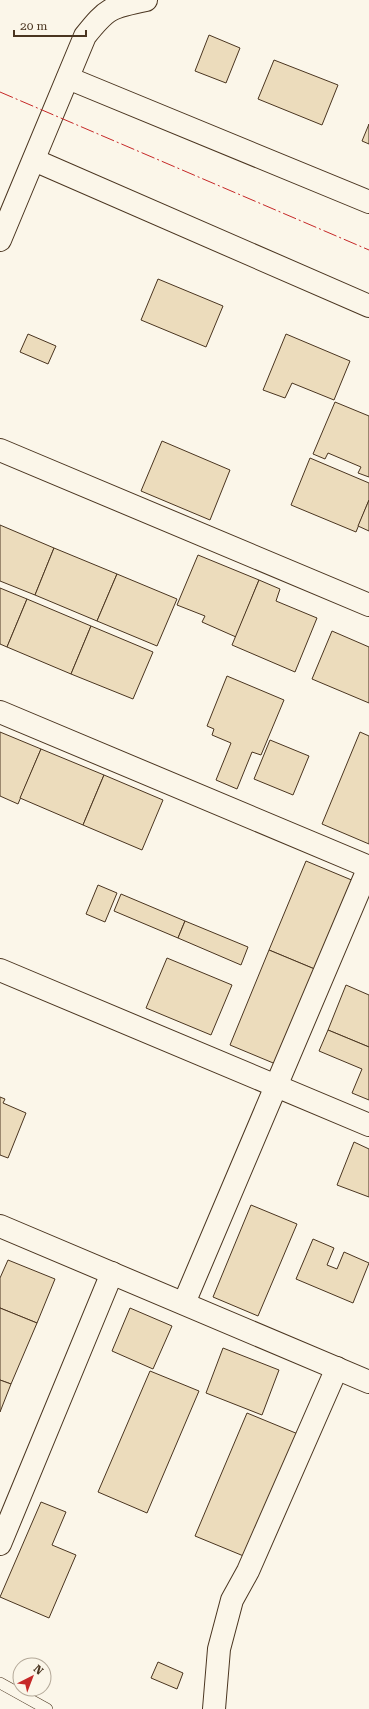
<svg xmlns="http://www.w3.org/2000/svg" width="369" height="1709" font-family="'Roboto Serif',serif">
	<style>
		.building { fill: #ecdcbc; stroke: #4a3520 }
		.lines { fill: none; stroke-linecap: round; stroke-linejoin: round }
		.lane-casing { stroke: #4a3520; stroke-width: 12 }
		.street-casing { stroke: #4a3520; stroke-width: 24 }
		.lane { stroke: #fbf6e9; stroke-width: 11 }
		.street { stroke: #fbf6e9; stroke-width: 22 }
		.power { stroke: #c62828; stroke-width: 1; stroke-dasharray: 14 3 2 3; stroke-linecap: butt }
	</style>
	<rect width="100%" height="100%" fill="#fbf6e9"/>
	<g class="building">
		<path d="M209 35 240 48 226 83 195 71Z"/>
		<path d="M274 60 338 85 322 125 258 99Z"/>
		<path d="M369 124V144L362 141Z"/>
		<path d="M158 279 223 306 206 347 141 320Z"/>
		<path d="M28 334 56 346 48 364 20 352Z"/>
		<path d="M286 334 350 361 334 400 292 383 285 398 263 390Z"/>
		<path d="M335 402 369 416V477L358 473 361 467 328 453 325 459 313 454Z"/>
		<path d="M162 441 230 470 210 520 141 491Z"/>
		<path d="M310 458 369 483V500L356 532 291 505Z"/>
		<path d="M369 500V531L358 526Z"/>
		<path d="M0 525 54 548 35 595 0 581Z"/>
		<path d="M54 548 117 574 97 621 35 595Z"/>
		<path d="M198 555 259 580 236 637 202 622 205 616 177 605Z"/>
		<path d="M117 574 177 599 157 646 97 621Z"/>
		<path d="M259 580 280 589 276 601 317 618 295 672 232 645Z"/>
		<path d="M0 588 27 599 7 647 0 644Z"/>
		<path d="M27 599 91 626 71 674 7 647Z"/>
		<path d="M91 626 153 652 133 699 71 674Z"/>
		<path d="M332 631 369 647V703L312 679Z"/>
		<path d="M227 676 284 700 261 755 252 752 237 789 216 780 231 743 212 735 214 729 207 726Z"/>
		<path d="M0 732 41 749 18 804 0 796Z"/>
		<path d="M360 732 369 736V844L322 824Z"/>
		<path d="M270 740 309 756 293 795 254 779Z"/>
		<path d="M41 749 104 775 83 825 20 798Z"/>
		<path d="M104 775 163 800 142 850 83 825Z"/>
		<path d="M306 861 354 881 317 970 269 950Z"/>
		<path d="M98 885 117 893 105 922 86 914Z"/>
		<path d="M121 894 185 921 178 938 114 911Z"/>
		<path d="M185 921 248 947 241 965 178 938Z"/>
		<path d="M269 950 317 970 278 1065 230 1045Z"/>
		<path d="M167 958 232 985 211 1035 146 1008Z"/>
		<path d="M346 985 369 995V1047L328 1030Z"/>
		<path d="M328 1030 369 1047V1100L352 1093 362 1069 319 1051Z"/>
		<path d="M0 1097 5 1099 3 1103 26 1113 8 1158 0 1155Z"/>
		<path d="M354 1142 369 1149V1197L337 1185Z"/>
		<path d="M251 1205 297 1224 258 1316 213 1297Z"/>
		<path d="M313 1239 334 1248 327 1265 337 1269 344 1252 369 1263 353 1303 296 1279Z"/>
		<path d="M8 1260 55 1279 37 1323 0 1308V1278Z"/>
		<path d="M0 1308 37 1323 11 1384 0 1380Z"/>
		<path d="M130 1308 172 1326 153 1369 112 1351Z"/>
		<path d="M223 1348 279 1370 262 1415 206 1393Z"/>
		<path d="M150 1371 199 1391 147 1513 98 1492Z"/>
		<path d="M0 1380 11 1384 0 1412Z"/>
		<path d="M247 1413 298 1434 246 1557 195 1536Z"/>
		<path d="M41 1502 66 1512 52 1545 76 1555 49 1618 0 1597Z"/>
		<path d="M158 1662 183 1673 177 1689 151 1678Z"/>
	</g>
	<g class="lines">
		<g class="lane-casing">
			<path id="lane" d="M0 1683 47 1709"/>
		</g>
		<g class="street-casing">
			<g id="street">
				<path d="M68 78 369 202"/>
				<path d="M34 160 369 306"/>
				<path d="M0 240 85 36C107 8 111 7 146 0"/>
				<path d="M0 450 369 605"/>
				<path d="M0 712 369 867"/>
				<path d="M0 970 369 1125"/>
				<path d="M0 1226 369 1382"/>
				<path d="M184 1303 369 867"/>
				<path d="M0 1544 112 1273"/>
				<path d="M214 1709 219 1649 232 1600 248 1571 337 1368"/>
			</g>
		</g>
		<use href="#lane" class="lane"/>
		<use href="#street" class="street"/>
		<path class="power" d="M0 92 369 250"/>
	</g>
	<g transform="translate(32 1677) rotate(42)"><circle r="19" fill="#fbf6e9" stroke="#b4a999"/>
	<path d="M0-3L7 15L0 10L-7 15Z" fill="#c62828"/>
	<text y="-6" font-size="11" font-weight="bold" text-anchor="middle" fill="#4a3520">N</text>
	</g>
	<path d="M14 30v6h72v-6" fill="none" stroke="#4a3520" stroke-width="2"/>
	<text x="20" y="30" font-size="12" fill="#4a3520" stroke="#fbf6e9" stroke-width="3" paint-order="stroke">20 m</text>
</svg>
